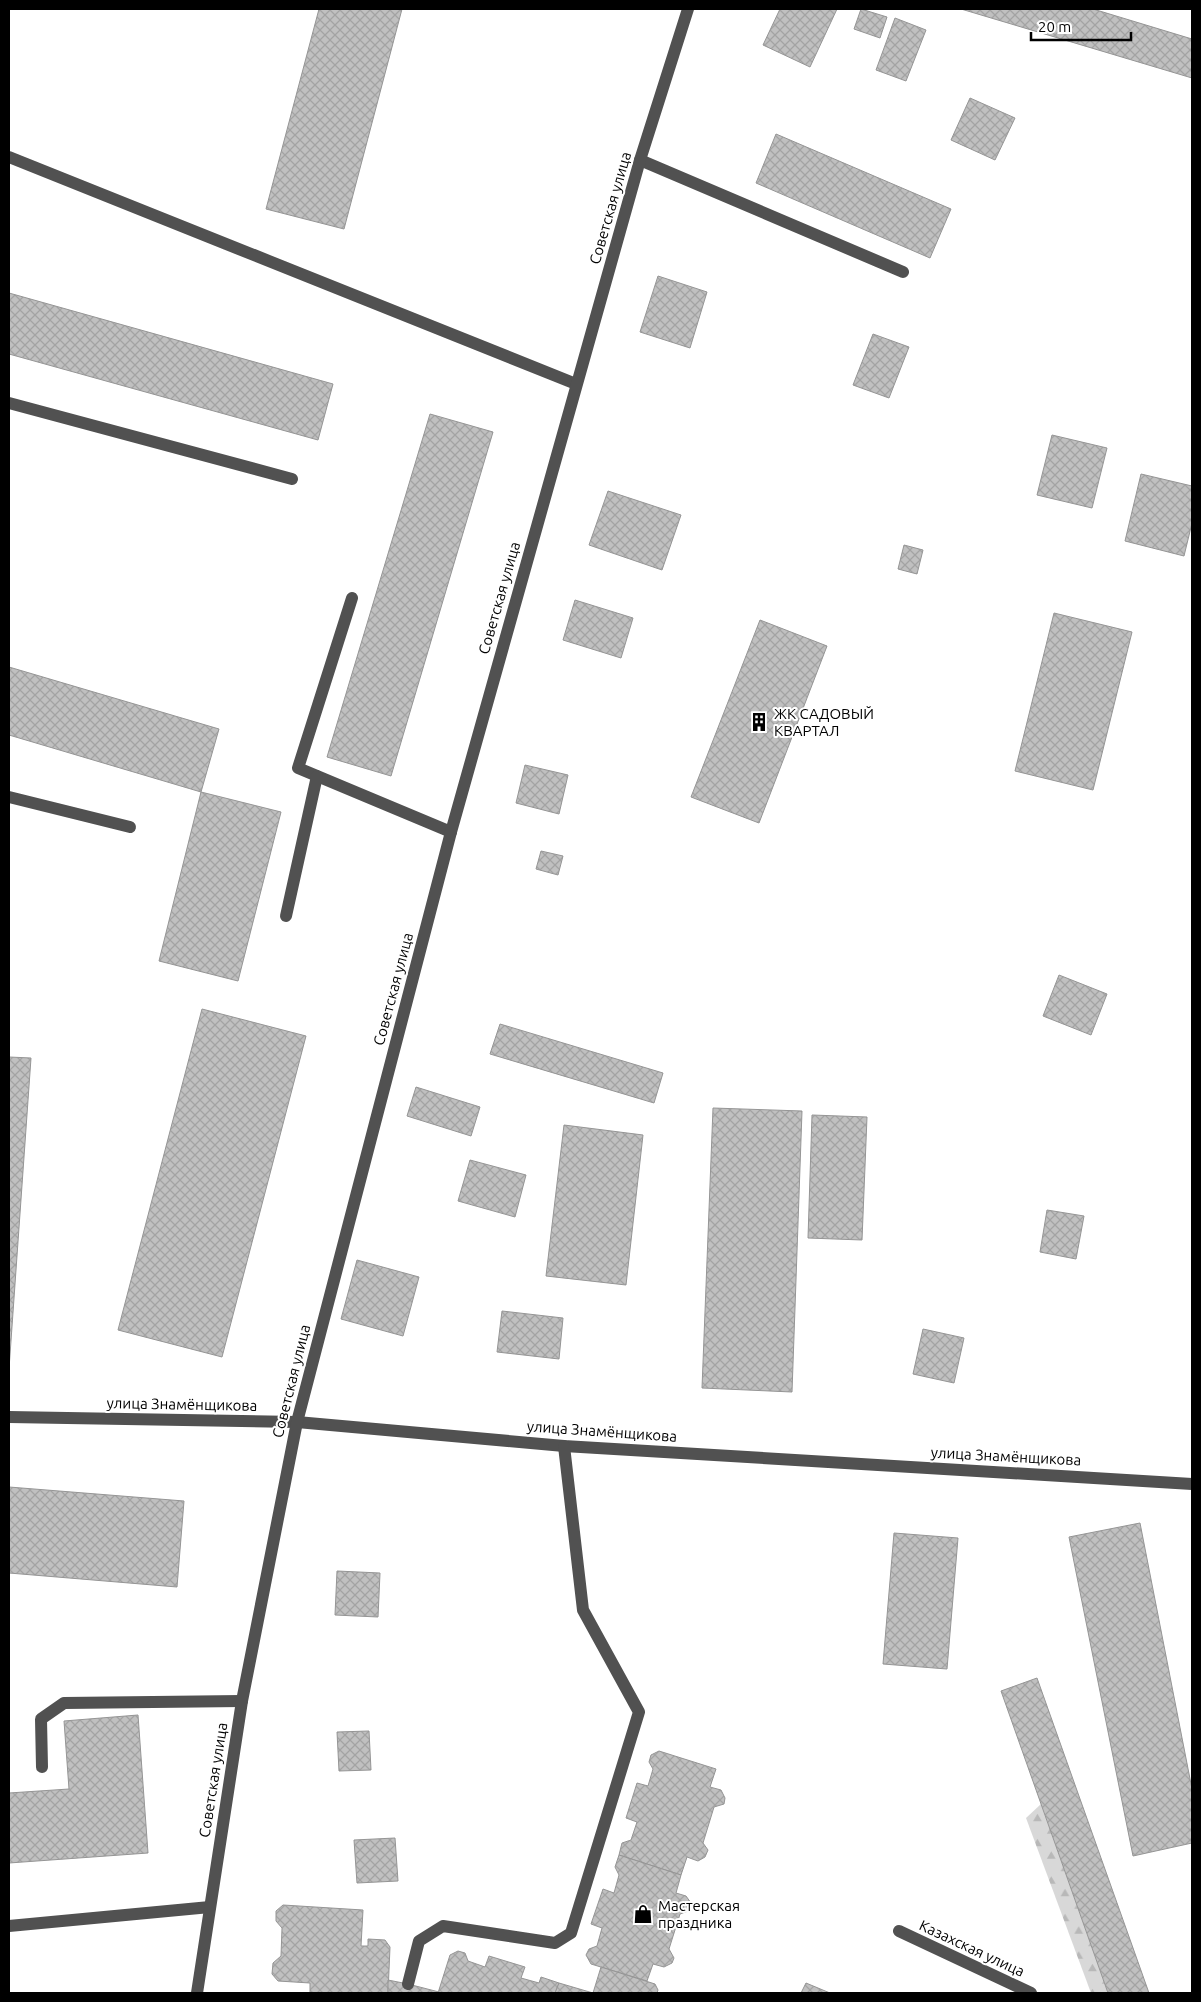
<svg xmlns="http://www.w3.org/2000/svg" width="1201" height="2002" font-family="Ubuntu,sans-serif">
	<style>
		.forest { fill: url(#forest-firs) }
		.building { fill: url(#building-cross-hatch); stroke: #959595 }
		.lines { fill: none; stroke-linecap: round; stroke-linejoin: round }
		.minor { stroke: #515151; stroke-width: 12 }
		.labels { text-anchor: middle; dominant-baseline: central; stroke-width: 4; stroke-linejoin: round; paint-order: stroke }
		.street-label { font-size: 15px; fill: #000; stroke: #fff }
		.poi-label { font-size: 15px; fill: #000; stroke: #fff; text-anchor: start }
	</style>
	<defs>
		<pattern id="forest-firs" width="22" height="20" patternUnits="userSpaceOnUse" patternTransform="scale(1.25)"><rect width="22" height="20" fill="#d8d8d8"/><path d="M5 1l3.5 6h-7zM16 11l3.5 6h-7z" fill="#b8b8b8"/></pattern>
		<pattern id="building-cross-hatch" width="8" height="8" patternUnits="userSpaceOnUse" patternTransform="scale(1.25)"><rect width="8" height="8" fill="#c0c0c0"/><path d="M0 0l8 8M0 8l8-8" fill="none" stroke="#a3a3a3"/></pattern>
	</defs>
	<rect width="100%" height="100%" fill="#fff"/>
	<path class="forest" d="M1041 1804 1108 1993H1091L1026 1818Z"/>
	<g class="building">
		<path d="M319 9H402L344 229 266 209Z"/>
		<path d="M780 9H837L810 67 763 45Z"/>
		<path d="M861 9 887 17 880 38 854 29Z"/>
		<path d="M961 9H1093L1192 39V78Z"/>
		<path d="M895 18 926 30 906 81 876 70Z"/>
		<path d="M970 98 1015 118 995 160 951 140Z"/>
		<path d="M776 134 951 209 930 258 756 183Z"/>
		<path d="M658 276 707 292 690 348 640 332Z"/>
		<path d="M9 293 333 384 318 440 9 354Z"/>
		<path d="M873 334 909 347 889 398 853 385Z"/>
		<path d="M430 414 493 432 391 776 327 757Z"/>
		<path d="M1052 435 1107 448 1092 508 1037 495Z"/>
		<path d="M1141 474 1192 486V523L1184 556 1125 541Z"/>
		<path d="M608 491 681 515 662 570 589 545Z"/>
		<path d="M904 545 923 550 917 574 898 569Z"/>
		<path d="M575 600 633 618 621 658 563 640Z"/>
		<path d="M1054 613 1132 632 1093 790 1015 771Z"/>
		<path d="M760 620 827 646 759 823 691 797Z"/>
		<path d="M9 667 219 729 201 792 9 735Z"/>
		<path d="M525 765 568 775 559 814 516 803Z"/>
		<path d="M201 792 281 812 238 981 159 961Z"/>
		<path d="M541 851 563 856 558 875 536 869Z"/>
		<path d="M1059 975 1107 994 1091 1035 1043 1016Z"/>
		<path d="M202 1009 306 1036 222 1357 118 1330Z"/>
		<path d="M500 1024 663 1073 654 1103 490 1054Z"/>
		<path d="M9 1057 31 1058 9 1369Z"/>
		<path d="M416 1087 480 1107 471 1136 407 1116Z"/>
		<path d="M713 1108 802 1111 792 1392 702 1388Z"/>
		<path d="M812 1115 867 1117 862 1240 808 1238Z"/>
		<path d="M564 1125 643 1135 626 1285 546 1276Z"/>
		<path d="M470 1160 526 1175 515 1217 458 1201Z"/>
		<path d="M1047 1210 1084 1216 1076 1259 1040 1252Z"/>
		<path d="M357 1260 419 1277 403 1336 341 1319Z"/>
		<path d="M502 1311 563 1318 559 1359 497 1352Z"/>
		<path d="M923 1329 964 1338 954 1383 913 1374Z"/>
		<path d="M9 1487 184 1501 177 1587 9 1573Z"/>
		<path d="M1140 1523 1192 1789V1843L1133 1856 1069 1537Z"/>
		<path d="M894 1533 958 1538 947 1669 883 1664Z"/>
		<path d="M337 1571 380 1573 378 1617 335 1615Z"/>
		<path d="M1037 1678 1149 1993H1108L1001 1691Z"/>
		<path d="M138 1715 148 1853 9 1863V1793L69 1789 64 1721Z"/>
		<path d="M369 1731 371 1770 339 1771 337 1732Z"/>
		<path d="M659 1751 716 1769 710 1787 721 1790 725 1798 724 1804 714 1807 703 1843 708 1850 705 1857 698 1861 687 1857 681 1875 619 1855 622 1843 631 1840 637 1822 626 1818 637 1783 648 1786 653 1769 649 1762 651 1755Z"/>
		<path d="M395 1838 398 1881 357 1883 354 1840Z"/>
		<path d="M619 1855 681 1875 676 1893 686 1896 691 1903 688 1911 680 1914 669 1949 674 1958 672 1963 664 1967 653 1964 647 1981 591 1964 586 1955 589 1949 597 1946 602 1928 591 1924 603 1889 614 1893 619 1875 615 1867Z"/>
		<path d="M283 1905 363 1910 361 1946H368V1939L385 1940 390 1947 388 1993H310V1983L278 1981 272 1974 273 1963 281 1956 282 1928 276 1921V1911Z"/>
		<path d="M458 1951 465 1953 468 1961 485 1967 489 1956 525 1967 521 1978 539 1983 541 1977 559 1983 555 1993H438L450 1955Z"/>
		<path d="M601 1967 655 1984 658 1990 657 1993H555L559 1983 593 1993Z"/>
		<path d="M388 1980 408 1984 439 1992 438 1993H388Z"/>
		<path d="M806 1983 830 1993H801Z"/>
	</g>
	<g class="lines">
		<g class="minor">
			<path d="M9 157 576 384"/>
			<path d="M640 160 903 272"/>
			<path d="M9 403 292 479"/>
			<path d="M352 598 298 768 451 832"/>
			<path d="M9 797 130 827"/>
			<path d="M286 916 317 776"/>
			<path d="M9 1417 297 1422 564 1446 1192 1484"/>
			<path d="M42 1767 41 1719 64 1703 242 1701"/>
			<path d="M9 1926 210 1907"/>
			<path d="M899 1931 1031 1993"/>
			<path d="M408 1984 419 1941 443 1926 555 1943 571 1933 639 1712 583 1610 564 1446"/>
			<path d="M197 1993 242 1701 297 1422 451 832 640 160 688 9"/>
		</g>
	</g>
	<defs>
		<g id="building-bare" transform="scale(1.5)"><path d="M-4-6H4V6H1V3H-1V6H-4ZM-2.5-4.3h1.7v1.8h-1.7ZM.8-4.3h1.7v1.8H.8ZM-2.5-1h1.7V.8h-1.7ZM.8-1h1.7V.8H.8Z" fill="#000" stroke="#fff" stroke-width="2.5" paint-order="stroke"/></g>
		<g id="shop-bare" transform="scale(1.5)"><path d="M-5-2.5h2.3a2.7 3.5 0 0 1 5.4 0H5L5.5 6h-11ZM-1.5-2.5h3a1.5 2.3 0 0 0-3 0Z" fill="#000" stroke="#fff" stroke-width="2.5" paint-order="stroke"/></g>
	</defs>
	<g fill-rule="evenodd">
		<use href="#building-bare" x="759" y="722"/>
		<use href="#shop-bare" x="643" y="1914"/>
	</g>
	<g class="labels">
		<g class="street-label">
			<text transform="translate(610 208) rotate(-74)">Советская улица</text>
			<text transform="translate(499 598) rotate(-74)">Советская улица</text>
			<text transform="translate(393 989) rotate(-75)">Советская улица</text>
			<text transform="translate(291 1381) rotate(-76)">Советская улица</text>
			<text transform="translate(182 1404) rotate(1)">улица Знамёнщикова</text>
			<text transform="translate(602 1431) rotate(4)">улица Знамёнщикова</text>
			<text transform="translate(1006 1456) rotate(3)">улица Знамёнщикова</text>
			<text transform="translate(213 1780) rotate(-81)">Советская улица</text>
			<text transform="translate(972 1948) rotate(25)">Казахская улица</text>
		</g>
		<g class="poi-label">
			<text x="774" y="713">ЖК САДОВЫЙ<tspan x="774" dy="17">КВАРТАЛ</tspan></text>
			<text x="658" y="1905">Мастерская<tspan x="658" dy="17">праздника</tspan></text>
		</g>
	</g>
	<rect width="1201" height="2002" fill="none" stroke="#000000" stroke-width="20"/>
	<path d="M1031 32v8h100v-8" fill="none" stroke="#000000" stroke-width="2.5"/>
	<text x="1038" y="32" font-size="15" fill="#000000" stroke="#ffffff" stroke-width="4" paint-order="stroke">20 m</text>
</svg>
